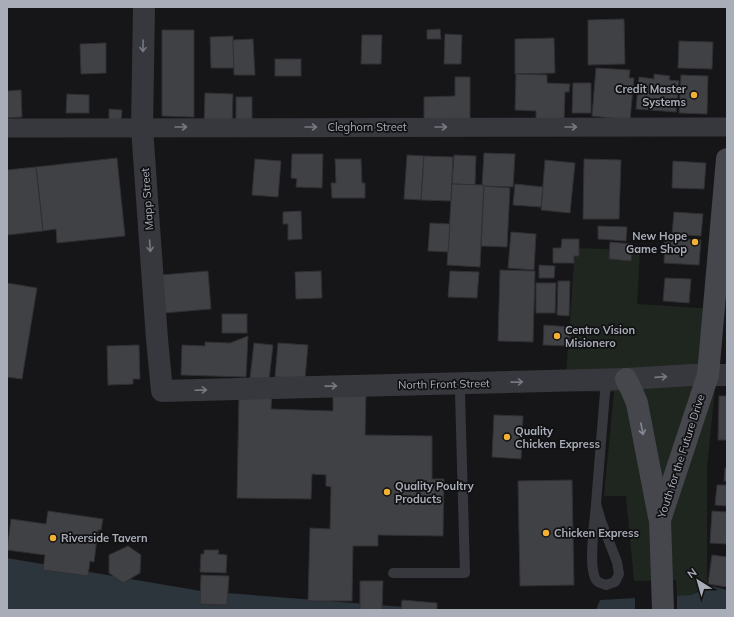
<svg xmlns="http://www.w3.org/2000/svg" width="734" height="617" font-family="Mulish,sans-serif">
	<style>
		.green { fill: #1e261f }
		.water { fill: #2c353c }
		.pier { fill: #161618 }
		.building { fill: #404145; stroke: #303034 }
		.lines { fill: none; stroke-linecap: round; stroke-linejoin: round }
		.service { stroke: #37383d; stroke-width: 10 }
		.minor { stroke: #37383d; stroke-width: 19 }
		.tertiary { stroke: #37383d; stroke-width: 22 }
		.secondary { stroke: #45474d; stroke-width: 22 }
		.oneway { stroke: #757881 }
		.oneway2 { stroke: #858993 }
		.poi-dot { fill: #f2b134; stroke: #111113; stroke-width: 1.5 }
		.labels { text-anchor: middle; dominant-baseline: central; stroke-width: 3.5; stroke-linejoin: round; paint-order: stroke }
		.poi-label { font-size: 11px; font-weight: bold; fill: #a8adb8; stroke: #111113; text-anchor: start }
		.street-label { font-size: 11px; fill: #a8adb8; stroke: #111113 }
	</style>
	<rect width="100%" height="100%" fill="#161618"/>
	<path class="green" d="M575 248 640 250 637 304 717 309V368L707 468V590L698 591 691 595 677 596 676 580 634 581 626 496H604L614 392 565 391Z"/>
	<g class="water">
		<path d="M7 558 201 591 442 610H7Z"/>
		<path d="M712 586 727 590V610H596L600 600 691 595C698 591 705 591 712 586Z"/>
	</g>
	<path class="pier" d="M677 594V610H635V596Z"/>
	<g class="building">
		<path d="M624 19 625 64 588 65V20Z"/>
		<path d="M440 29 441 39H427V30Z"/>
		<path d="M162 30H194V117L162 116Z"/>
		<path d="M445 34 462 35 461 64H444Z"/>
		<path d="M362 35H382L381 64H361Z"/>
		<path d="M233 36 234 68H211L210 37Z"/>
		<path d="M554 38 555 73 515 74V39Z"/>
		<path d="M253 39 255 75H234L233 40Z"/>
		<path d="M679 41 713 42 712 69 678 68Z"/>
		<path d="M106 43V73L81 74 80 44Z"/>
		<rect x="275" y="59" width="26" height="17"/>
		<path d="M596 68 630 70 629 78H634L630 120 592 116Z"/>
		<path d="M516 74 547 75V83L570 84 569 92H565L564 122 536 121V111L515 110Z"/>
		<path d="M654 74 670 76 669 80 679 81 676 112 636 109 639 77 654 79Z"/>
		<path d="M681 75 708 76 707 114 679 113Z"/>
		<path d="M455 77H470V122H424V97L455 96Z"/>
		<path d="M573 83H591V113H572Z"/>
		<path d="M21 90 22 117 7 118V91Z"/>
		<path d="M205 93 233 94 232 126 204 125Z"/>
		<path d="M67 94 89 95V113H66Z"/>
		<rect x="236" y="97" width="16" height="27"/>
		<path d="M109 109 122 110 121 122 109 121Z"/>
		<path d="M484 153 515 154 513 187 482 186Z"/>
		<path d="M292 154H323L322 188 296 187 297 179 291 178Z"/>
		<path d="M407 155 424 156 421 200 404 199Z"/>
		<path d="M454 155 476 156 475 185 452 184Z"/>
		<path d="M424 156 453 157 451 201 421 200Z"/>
		<path d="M117 158 125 236 57 243 56 229 43 231 36 167Z"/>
		<path d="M255 159 281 161 278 197 252 195Z"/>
		<path d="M335 159H361L362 183H365V198H332L331 183H336Z"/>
		<path d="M584 159 621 160 619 219H583Z"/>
		<path d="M545 160 575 163 570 213 541 210Z"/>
		<path d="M673 161 706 163 704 189 672 188Z"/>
		<path d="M36 167 43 231 7 235V170Z"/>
		<path d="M452 184 484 185 480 267 447 265Z"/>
		<path d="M515 184 543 187 541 207 513 205Z"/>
		<path d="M484 186 510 188 507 247 481 246Z"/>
		<path d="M301 211 302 239 288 240V224H283V212Z"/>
		<path d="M674 212 703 214 701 236 672 234Z"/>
		<path d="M430 223 450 224 448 252 428 251Z"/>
		<path d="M598 226 627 227 626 241 598 239Z"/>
		<path d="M511 232 536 234 534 270 508 268Z"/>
		<path d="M665 238 701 240 699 265 664 263Z"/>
		<path d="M562 239H579V256H574V263H553V248H561Z"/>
		<path d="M610 242 633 244 631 261 609 259Z"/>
		<path d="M539 265 555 266 554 278H539Z"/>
		<path d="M500 270 535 271 533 342 498 341Z"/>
		<path d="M208 271 211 309 164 313 161 275Z"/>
		<path d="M321 271 322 298 296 299 295 272Z"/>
		<path d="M450 271 479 272 477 298 448 297Z"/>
		<path d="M665 278 691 279 689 303 663 301Z"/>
		<path d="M558 281H570L569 316 557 315Z"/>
		<path d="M7 283 37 288 22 379 7 377Z"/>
		<path d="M536 283H556L555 313H536Z"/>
		<rect x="222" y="314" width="25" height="19"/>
		<path d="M544 325 571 327 569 346 543 345Z"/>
		<path d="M248 336 246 377 181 375 182 345 205 346V342L230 343Z"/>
		<path d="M254 343 273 345 269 380 250 378Z"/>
		<path d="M278 343 308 345 305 379 275 377Z"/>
		<path d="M139 345 140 379H133V384L108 385 107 346Z"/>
		<path d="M239 394H272L271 409 333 411V394L366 395 365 435 432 436V479H444L443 536 378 535V546H353L352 601H308L310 528 330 529 331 487 326 486V475L312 474 311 499 237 498Z"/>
		<path d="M719 396H727V440H718Z"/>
		<path d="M494 415 523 416 521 459 492 457Z"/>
		<path d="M725 468H727V481H724Z"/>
		<path d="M572 480 574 585 520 586 518 481Z"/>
		<path d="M717 485H727V506L715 505Z"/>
		<path d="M48 511 103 519 101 530H98L94 562 90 561 88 576 43 570 45 555 7 550 11 519 46 524Z"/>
		<path d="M712 511 727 512V544L710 543Z"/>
		<path d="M128 546 141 555 140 573 123 583 109 573V555Z"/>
		<path d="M204 550H219L218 554 227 555 226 573 200 572 201 554H204Z"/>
		<path d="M712 555 727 557V587L708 584Z"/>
		<path d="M201 575 229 576 227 605 200 604Z"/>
		<path d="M360 581H383L382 610H360Z"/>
		<path d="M402 600 437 603V610H401Z"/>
	</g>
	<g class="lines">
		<g class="service">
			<path d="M596 504C595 519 587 570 597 581 599 583 603 584 606 585L615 582 619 574 617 562 601 521 596 504 606 380"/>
			<path d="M393 573H465L460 393"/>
		</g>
		<path class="minor" d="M7 128 727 127"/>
		<path class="tertiary" d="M144 7 142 128 157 339 162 391 626 379 692 375H727"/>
		<g class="secondary">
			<path d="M626 379 632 391 637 403 659 517"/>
			<path d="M663 610 660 520 708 375 727 159"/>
		</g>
	</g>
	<defs><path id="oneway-shaft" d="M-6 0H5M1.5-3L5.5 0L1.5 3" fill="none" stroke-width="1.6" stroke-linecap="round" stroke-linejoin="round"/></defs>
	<g class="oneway">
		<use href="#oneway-shaft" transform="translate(143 46) rotate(91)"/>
		<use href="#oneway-shaft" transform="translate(181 127)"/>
		<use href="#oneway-shaft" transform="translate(311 127)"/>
		<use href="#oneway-shaft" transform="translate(441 127)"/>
		<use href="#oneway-shaft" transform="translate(571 127)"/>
		<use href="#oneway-shaft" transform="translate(150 246) rotate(86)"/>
		<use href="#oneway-shaft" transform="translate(661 377) rotate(-4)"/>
		<use href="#oneway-shaft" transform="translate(517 382) rotate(-1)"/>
		<use href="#oneway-shaft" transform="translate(331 386) rotate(-1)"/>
		<use href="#oneway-shaft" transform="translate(201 390) rotate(-2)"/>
	</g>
	<use class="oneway2" href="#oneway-shaft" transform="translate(642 429) rotate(79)"/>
	<g class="poi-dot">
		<circle cx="694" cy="95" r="4"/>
		<circle cx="695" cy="242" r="4"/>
		<circle cx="557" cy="336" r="4"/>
		<circle cx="507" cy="437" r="4"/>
		<circle cx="387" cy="492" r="4"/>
		<circle cx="546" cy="533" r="4"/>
		<circle cx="53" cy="538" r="4"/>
	</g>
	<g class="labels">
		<g class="poi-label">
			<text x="686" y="89" text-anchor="end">Credit Master<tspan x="686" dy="13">Systems</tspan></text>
			<text x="687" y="236" text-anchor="end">New Hope<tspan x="687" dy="13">Game Shop</tspan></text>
			<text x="565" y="330">Centro Vision<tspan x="565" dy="13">Misionero</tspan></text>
			<text x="515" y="431">Quality<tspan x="515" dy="13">Chicken Express</tspan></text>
			<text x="395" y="486">Quality Poultry<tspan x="395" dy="13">Products</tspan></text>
			<text x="554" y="533">Chicken Express</text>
			<text x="61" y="538">Riverside Tavern</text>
		</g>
		<g class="street-label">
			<text x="367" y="127">Cleghorn Street</text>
			<text transform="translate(147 199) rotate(-94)">Mapp Street</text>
			<text transform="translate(444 384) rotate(-1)">North Front Street</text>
			<text transform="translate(681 456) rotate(-72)">Youth for the Future Drive</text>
		</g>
	</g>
	<rect width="734" height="617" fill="none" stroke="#a8adb8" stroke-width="16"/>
	<g transform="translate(698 581) rotate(323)" stroke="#111113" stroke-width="3" paint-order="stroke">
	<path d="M0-3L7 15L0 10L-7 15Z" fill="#a8adb8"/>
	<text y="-6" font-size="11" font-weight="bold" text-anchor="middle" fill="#a8adb8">N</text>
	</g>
</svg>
